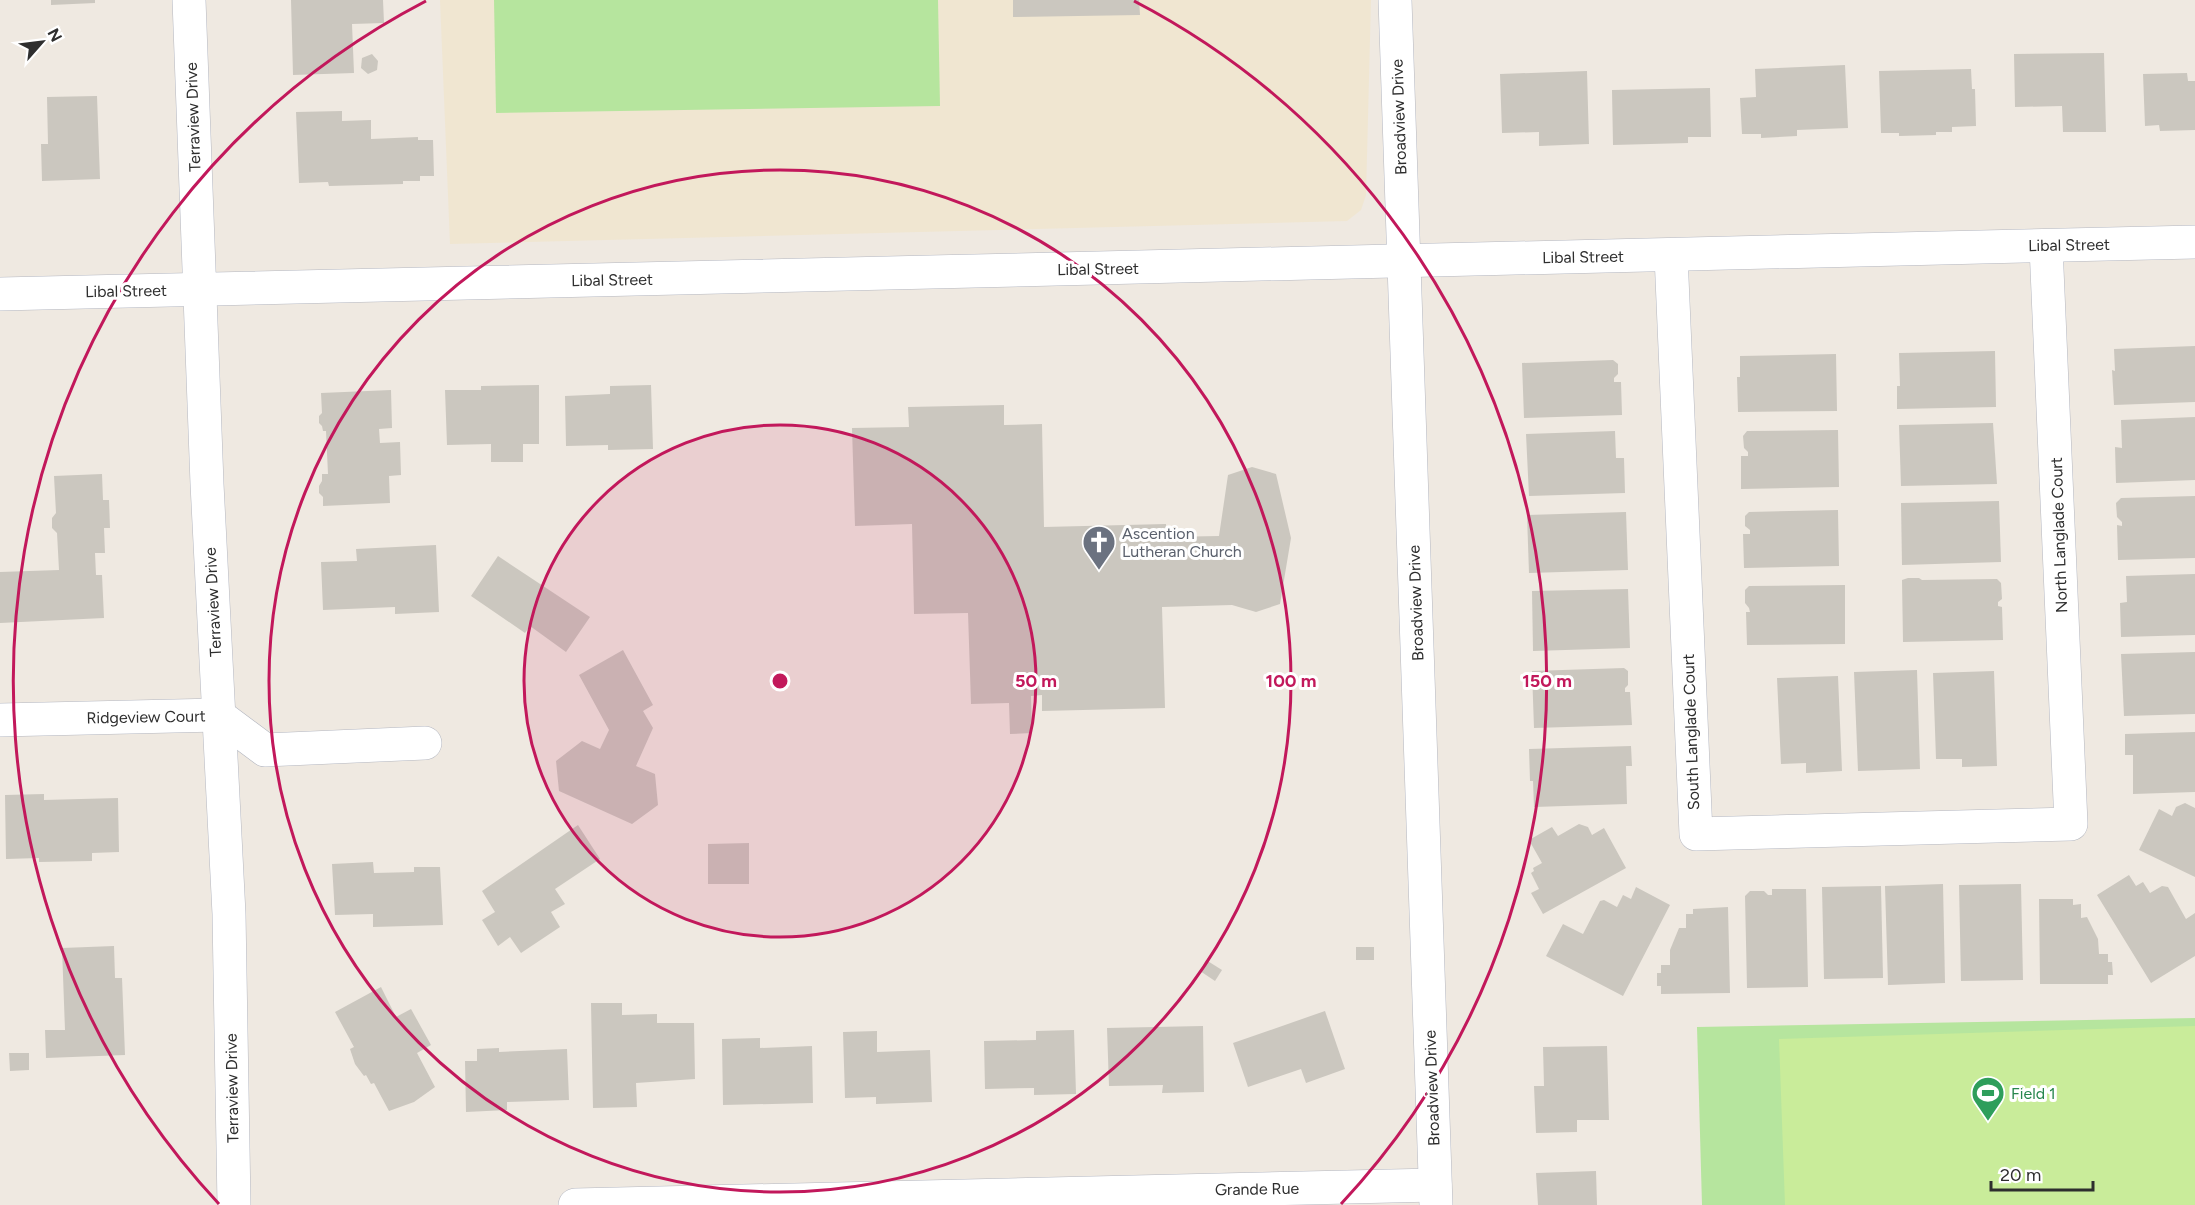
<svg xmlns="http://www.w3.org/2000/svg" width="2195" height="1205" font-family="Figtree,sans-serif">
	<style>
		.education { fill: #f0e6d1 }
		.green { fill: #b6e59e }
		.pitch { fill: #c9ec9a }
		.building { fill: #cbc7bf }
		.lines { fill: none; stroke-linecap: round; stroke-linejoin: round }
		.street-casing { stroke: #b4b7c1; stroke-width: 34 }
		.secondary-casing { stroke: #b4b7c1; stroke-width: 34 }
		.street { stroke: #fff; stroke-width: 33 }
		.secondary { stroke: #fff; stroke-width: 33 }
		.ring { fill: none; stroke: #c2185b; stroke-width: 3 }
		.labels { text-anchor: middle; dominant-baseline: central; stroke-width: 6; stroke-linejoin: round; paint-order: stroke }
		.street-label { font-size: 16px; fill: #2e2e2e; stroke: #fff }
		.worship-label { font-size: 16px; fill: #5b616d; stroke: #fff; text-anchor: start }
		.leisure-label { font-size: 16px; fill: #27864d; stroke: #fff; text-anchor: start }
		.centre { fill: #c2185b; stroke: #fff; stroke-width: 3 }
		.ring-label { font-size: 18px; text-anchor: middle; font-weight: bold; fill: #c2185b; stroke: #fff; stroke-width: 6; stroke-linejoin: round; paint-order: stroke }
	</style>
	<rect width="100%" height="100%" fill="#efe9e1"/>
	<path class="education" d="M440 0H1371L1366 195 1361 210 1347 221 450 244Z"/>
	<g class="green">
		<path d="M494 0H938L940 106 496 113Z"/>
		<path d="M2195 1018V1205H1702L1697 1027Z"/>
	</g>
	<path class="pitch" d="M2195 1026V1205H1785L1779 1039Z"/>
	<g class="building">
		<path d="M51 0H95V3L51 5Z"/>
		<path d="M291 0H383L384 23 352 24 354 73 293 75Z"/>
		<path d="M1013 0H1139L1140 15 1013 17Z"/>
		<path d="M2104 53 2106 132H2063L2062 106 2015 107 2014 54Z"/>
		<path d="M372 54 378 61 377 70 368 74 361 68 362 58Z"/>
		<path d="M1845 65 1848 128 1797 130V136L1761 138V134H1742L1740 98 1756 97 1755 69Z"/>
		<path d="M1971 69 1972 89H1975L1976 126 1952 127V132H1936V135L1899 136V133H1881L1879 71Z"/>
		<path d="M1587 71 1589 144 1539 146V132L1502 133 1500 74Z"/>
		<path d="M2187 73 2188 81H2195V130L2160 131 2159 125 2145 126 2143 74Z"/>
		<path d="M1710 88 1711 137H1688V143L1613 145 1612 90Z"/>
		<path d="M97 96 100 179 42 181 41 144H48L47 97Z"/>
		<path d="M342 111V121L371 120V139L418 137V140H433L434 176H420V181H403V184L329 186 328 182 299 183 296 112Z"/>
		<path d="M2195 346V402L2114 405 2112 370 2115 371 2114 349Z"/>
		<path d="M1995 351 1996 407 1897 409V386H1900L1899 353Z"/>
		<path d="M1836 354 1837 411 1738 412 1737 377H1740V356Z"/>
		<path d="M1613 360 1618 364V374L1614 378V382H1621L1622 415 1524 418 1522 363Z"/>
		<path d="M539 385V444H523V462H491V444L447 445 445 390H481V386Z"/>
		<path d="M651 385 653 449 608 450V445L566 446 565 396 610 394V386Z"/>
		<path d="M391 390 392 428 379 429 380 443 400 442 401 475 389 476 390 503 323 506V497L319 493V486L322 481V474H328L326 431H323L322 426 319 423V416L322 413 321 393Z"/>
		<path d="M1004 405V425L1042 424 1044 527 1166 524V537L1219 536 1228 475 1252 467 1276 474 1291 538 1280 604 1256 612 1232 605 1162 607 1165 708 1042 711V695L1031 696 1032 733 1010 734 1009 703 971 704 968 613 914 614 912 524 855 526 852 428 909 427 908 407Z"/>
		<path d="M2195 417V480L2116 483 2115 447 2122 448 2121 420Z"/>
		<path d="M1993 423 1997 484 1901 486 1899 425Z"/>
		<path d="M1838 430 1839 487 1741 489V456H1748V452L1744 448 1743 436 1747 431Z"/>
		<path d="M1615 431 1616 458H1624L1625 493 1529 496 1526 434Z"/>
		<path d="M102 474 103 500H109L110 528H104L105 553H95L96 575H102L104 618 0 623V572L59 570 57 533 52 528V518L56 513 54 476Z"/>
		<path d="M2195 496V558L2118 560 2117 525 2122 526V522L2117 517 2116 503 2121 498Z"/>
		<path d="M1999 501 2001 562 1902 565 1901 503Z"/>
		<path d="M1838 510 1839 566 1744 568 1743 534H1750V530L1745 526V516L1749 512Z"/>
		<path d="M1626 512 1628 570 1529 573 1527 515Z"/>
		<path d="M436 545 439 612 395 614V607L323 610 321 562 357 561 356 549Z"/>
		<path d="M498 556 590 617 566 652 530 626 525 633 471 596Z"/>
		<path d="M2195 574V635L2121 637 2120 603 2127 602 2126 576Z"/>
		<path d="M1908 578H1919L1922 580 1997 579 2001 583 2002 599 1998 602V606L2002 607 2003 640 1903 642 1902 580Z"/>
		<path d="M1845 585V644L1747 645 1746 612H1750L1749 608 1745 603V590L1749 586Z"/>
		<path d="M1628 589 1630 648 1533 651 1532 591Z"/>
		<path d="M623 650 653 705 643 711 653 728 636 766 655 774 658 805 632 824 559 791 556 761 582 741 600 749 609 730 579 675Z"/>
		<path d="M2195 652V714L2124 716 2121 654Z"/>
		<path d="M1624 668 1628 671V685L1625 688V692H1630L1632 725 1534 728 1532 671Z"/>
		<path d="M1917 670 1920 769 1858 771 1854 672Z"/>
		<path d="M1994 671 1997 766 1962 767V759H1936L1933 673Z"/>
		<path d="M1838 676 1842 771 1806 773V763L1781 764 1777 678Z"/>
		<path d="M2195 732V792L2133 794V755H2125V734Z"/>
		<path d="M1631 746 1632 766H1626L1627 804 1534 807 1533 781H1530L1529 749Z"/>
		<path d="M44 794V800L118 798 119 852 92 853V861L39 862V858L6 859 5 795Z"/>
		<path d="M2185 803 2195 808V877L2139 850 2159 809 2172 816 2176 807Z"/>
		<path d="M1579 824 1588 827 1592 835 1604 828 1626 868 1543 914 1531 893 1539 889 1531 873 1534 871 1533 868 1542 863 1529 840 1552 827 1558 836Z"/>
		<path d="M578 825 600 859 555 889 565 904 551 912 560 927 521 953 510 937 498 946 482 920 495 912 482 891Z"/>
		<path d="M749 843V884H708V844Z"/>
		<path d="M373 862 374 873 414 872V867H440L443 925 373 927V914L335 915 332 864Z"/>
		<path d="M2129 875 2136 886 2143 882 2150 893 2162 886 2168 887 2186 919 2195 913V956L2151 983 2097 895Z"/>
		<path d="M1943 884 1945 983 1888 985 1885 886Z"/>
		<path d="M2021 884 2023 980 1961 981 1959 885Z"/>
		<path d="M1881 886 1883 978 1824 979 1822 887Z"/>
		<path d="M1636 887 1670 905 1623 996 1546 956 1563 924 1583 934 1600 901 1604 900 1617 907 1623 895 1631 899Z"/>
		<path d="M1772 889H1806L1808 987 1747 988 1745 896 1750 891H1764L1768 895H1772Z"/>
		<path d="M2039 899H2073V905L2081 904V918L2087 917 2098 939 2099 954H2108V962H2112L2113 975H2108V984H2040Z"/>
		<path d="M1728 907 1730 993 1661 994V986H1657V973H1661V965H1670V950L1679 928H1686V914H1693V909Z"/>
		<path d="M114 946 115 978H122L125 1055 46 1058 45 1030H65L62 948Z"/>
		<rect x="1356" y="947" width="18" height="13"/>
		<path d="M1206 960 1222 970 1215 981 1200 971Z"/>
		<path d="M381 987 396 1017 411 1009 431 1045 417 1053 435 1087 414 1102 389 1111 374 1083 371 1084 366 1075 364 1076 355 1064 350 1049 354 1047 335 1012Z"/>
		<path d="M591 1003H622V1015L657 1014V1023H694L695 1079 636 1083 637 1107 593 1108Z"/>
		<path d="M1325 1011 1345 1069 1306 1083 1301 1069 1248 1087 1233 1043Z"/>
		<path d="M1203 1026 1204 1092 1162 1093 1163 1085 1109 1086 1107 1028Z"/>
		<path d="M1074 1030 1076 1094 1034 1095V1088L985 1089 984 1041 1036 1040V1031Z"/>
		<path d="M877 1031V1052L930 1050 932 1102 876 1104V1097L845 1098 843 1032Z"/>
		<path d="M760 1038V1048L812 1046 813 1103 723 1105 722 1039Z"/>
		<path d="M1607 1046 1609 1120H1577V1132L1536 1133 1534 1086H1544L1543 1047Z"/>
		<path d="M499 1048V1052L567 1049 569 1100 507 1102V1110L466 1112 465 1061H477V1049Z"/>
		<path d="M9 1053H29V1070L10 1071Z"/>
		<path d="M1596 1171 1597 1205H1538L1536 1173Z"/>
	</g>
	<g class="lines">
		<g class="street-casing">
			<g id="street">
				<path d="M189 0 207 484 229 914 234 1205"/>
				<path d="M1395 0 1436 1205"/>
				<path d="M1671 255 1696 834 2071 824 2046 246"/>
				<path d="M0 720 218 715 265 750 425 743"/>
				<path d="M575 1205 1435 1185"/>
			</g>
		</g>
		<g class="secondary-casing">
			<path id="secondary" d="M0 294 2195 242"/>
		</g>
		<use href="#street" class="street"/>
		<use href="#secondary" class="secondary"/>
	</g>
	<circle cx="780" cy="681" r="256" fill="#c2185b" fill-opacity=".12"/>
	<g class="ring">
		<circle cx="780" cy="681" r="256"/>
		<circle cx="780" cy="681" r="511"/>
		<path d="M219 1204A767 767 0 0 1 426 1M1134 1A767 767 0 0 1 1341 1204"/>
	</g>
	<defs>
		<g id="church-pin" transform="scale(1.725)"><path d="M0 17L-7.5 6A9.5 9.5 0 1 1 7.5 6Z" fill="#6b7280" stroke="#fff"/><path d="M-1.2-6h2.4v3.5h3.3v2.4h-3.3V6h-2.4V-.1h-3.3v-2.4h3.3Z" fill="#fff"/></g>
		<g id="stadium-pin" transform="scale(1.725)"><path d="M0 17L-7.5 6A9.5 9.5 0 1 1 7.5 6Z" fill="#2e9e5b" stroke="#fff"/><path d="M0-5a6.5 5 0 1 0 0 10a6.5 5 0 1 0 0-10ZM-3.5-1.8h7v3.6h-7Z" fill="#fff"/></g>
	</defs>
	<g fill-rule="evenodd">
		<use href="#church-pin" x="1099" y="542"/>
		<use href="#stadium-pin" x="1988" y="1093"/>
	</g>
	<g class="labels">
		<g class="street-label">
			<text transform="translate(193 117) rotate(-92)">Terraview Drive</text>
			<text transform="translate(1399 117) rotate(-92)">Broadview Drive</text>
			<text transform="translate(2069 245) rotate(-1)">Libal Street</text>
			<text transform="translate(1583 257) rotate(-1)">Libal Street</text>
			<text transform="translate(1098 269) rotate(-1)">Libal Street</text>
			<text transform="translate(612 280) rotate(-1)">Libal Street</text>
			<text transform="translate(126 291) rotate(-1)">Libal Street</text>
			<text transform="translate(2059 535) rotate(-92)">North Langlade Court</text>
			<text transform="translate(213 602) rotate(-93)">Terraview Drive</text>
			<text transform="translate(1416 603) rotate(-92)">Broadview Drive</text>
			<text transform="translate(146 717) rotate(-1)">Ridgeview Court</text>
			<text transform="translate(1691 732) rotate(-92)">South Langlade Court</text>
			<text transform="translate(232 1088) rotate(-91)">Terraview Drive</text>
			<text transform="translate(1432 1088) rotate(-92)">Broadview Drive</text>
			<text transform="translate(1257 1189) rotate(-1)">Grande Rue</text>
		</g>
		<g class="worship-label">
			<text x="1122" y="533">Ascention<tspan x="1122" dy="18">Lutheran Church</tspan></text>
		</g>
		<g class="leisure-label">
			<text x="2011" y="1093">Field 1</text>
		</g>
	</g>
	<circle cx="780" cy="681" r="9" class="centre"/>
	<g class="ring-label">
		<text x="1036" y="687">50 m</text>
		<text x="1291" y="687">100 m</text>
		<text x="1547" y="687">150 m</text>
	</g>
	<g transform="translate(42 42) rotate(62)" stroke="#ffffff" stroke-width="4.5" paint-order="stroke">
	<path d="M0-4.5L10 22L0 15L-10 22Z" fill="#2e2e2e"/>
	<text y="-9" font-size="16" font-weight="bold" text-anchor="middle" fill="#2e2e2e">N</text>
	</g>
	<path d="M1991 1181v9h102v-9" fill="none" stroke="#2e2e2e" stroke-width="3"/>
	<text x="2000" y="1181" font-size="18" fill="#2e2e2e" stroke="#ffffff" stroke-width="4.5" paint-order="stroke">20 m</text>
</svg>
